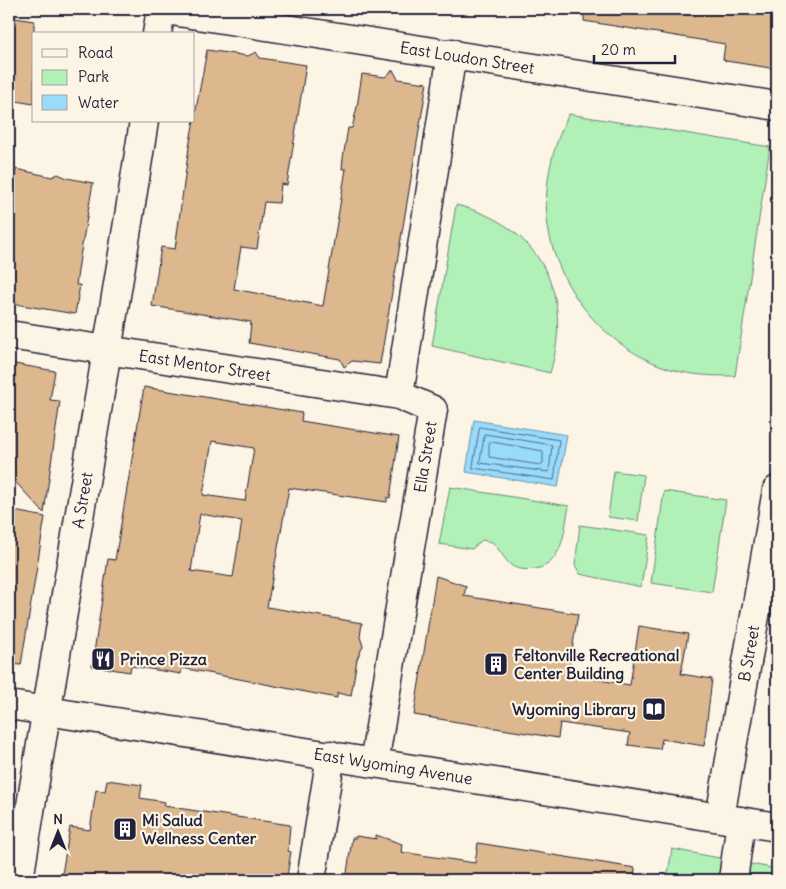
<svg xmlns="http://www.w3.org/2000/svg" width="786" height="889" font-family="Delius,sans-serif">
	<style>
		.green { fill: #b1f0b7; stroke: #6a8979 }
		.water { fill: #99dbfb; stroke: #6991ae }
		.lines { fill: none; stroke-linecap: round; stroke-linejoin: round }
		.shore { stroke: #526c88; stroke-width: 1 }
		.building { fill: #ddb78e; stroke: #22223b; fill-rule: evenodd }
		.minor-casing { stroke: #22223b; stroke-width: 31 }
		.minor { stroke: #fcf5e5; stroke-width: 28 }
		.labels { text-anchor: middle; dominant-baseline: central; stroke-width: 4.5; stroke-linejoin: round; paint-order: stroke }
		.street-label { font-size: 16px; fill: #22223b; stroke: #fcf5e5 }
		.poi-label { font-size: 16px; font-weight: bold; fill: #22223b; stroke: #fcf5e5; text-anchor: start }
	</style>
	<rect width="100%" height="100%" fill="#fcf5e5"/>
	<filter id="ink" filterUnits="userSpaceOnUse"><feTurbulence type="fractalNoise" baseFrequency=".02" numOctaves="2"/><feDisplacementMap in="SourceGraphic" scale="10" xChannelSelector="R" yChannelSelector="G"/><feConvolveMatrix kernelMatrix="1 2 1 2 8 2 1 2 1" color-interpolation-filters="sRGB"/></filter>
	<g filter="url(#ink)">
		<g class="green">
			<path d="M569 114 770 147 735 376C717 376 700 376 682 372 602 354 539 272 547 190 549 162 557 138 569 114Z"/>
			<path d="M456 205C538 224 575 293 550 373L432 346Z"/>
			<path d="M614 471 644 475 638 521 608 517Z"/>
			<path d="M450 487 569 506C564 529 564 565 535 569 528 570 518 570 512 566 505 561 499 548 492 542L482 540 472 549 439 544Z"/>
			<path d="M664 491 726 500 712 592 651 583Z"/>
			<path d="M580 525 649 535 641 587 580 574 575 565Z"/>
			<path d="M672 849 777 869V880H667Z"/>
		</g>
		<path class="water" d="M474 420 567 435 558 487 466 472Z"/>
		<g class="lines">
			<g class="shore">
				<path d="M480 427 559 440 554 480 473 468Z"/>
				<path d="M485 434 552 445 549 472 480 463Z"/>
				<path d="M492 442 543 451V463L540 465 489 457V444Z"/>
			</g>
		</g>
		<g class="building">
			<path d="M584 9H777V69L726 61 723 59 725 44 584 21Z"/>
			<path d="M9 17 34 21V104L9 100Z"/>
			<path d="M207 50 248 56 256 52 260 58 306 65 287 185 281 184 279 203 264 202 257 249 241 247 234 289 323 306 346 169H342L343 158 348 128H352L357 107 362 74 385 77 393 70 398 79 427 83 380 364 352 361 344 367 340 359 249 343 251 322 152 306 161 247 175 249 189 147Z"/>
			<path d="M16 169 52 177 58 174 67 178 93 183 80 257 76 285H80L75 314 9 303V188H12Z"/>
			<path d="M9 363 55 371 50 400 60 401 44 513 9 475Z"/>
			<path d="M144 387 302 413 301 421 399 437 390 498 387 497V502L289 488 277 553 267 607 362 623 360 637 363 646 357 659 351 696 337 693V698L182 668 181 674 131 666 130 672 92 666 108 559 115 560ZM212 441 254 448 245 501 203 495ZM200 514 242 521 233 577 191 571Z"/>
			<path d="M9 510 45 517 21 665 9 664Z"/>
			<path d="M436 576 466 586 464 596 578 614 568 675 630 685 639 626 688 634 681 674 712 679 704 746 662 739 660 749 628 745 630 733 560 723 558 738 414 715Z"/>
			<path d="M107 780 142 785 140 798 165 802 164 806 290 825 288 851 291 852 287 876 281 875 280 880H61L70 827 90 830 96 790 105 791Z"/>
			<path d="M376 835 402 844 401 852 475 863 478 843 635 868 634 880H346L352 838H356V836L376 839Z"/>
		</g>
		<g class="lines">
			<g class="minor-casing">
				<g id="minor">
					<path id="s1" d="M159 9 777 106"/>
					<path d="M157 34 161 9"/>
					<path id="s2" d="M9 335 399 395 433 410 374 763"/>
					<path d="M399 395 452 53"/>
					<path id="s3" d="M9 705 777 827"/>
					<path id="s4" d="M720 817 777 490"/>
					<path id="s5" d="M19 880C59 627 105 375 144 121"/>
					<path d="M311 880 331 755"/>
					<path d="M733 880 741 821"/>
				</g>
			</g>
			<use href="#minor" class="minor"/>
		</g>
	</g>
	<defs>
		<g id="restaurant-square" transform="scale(1.25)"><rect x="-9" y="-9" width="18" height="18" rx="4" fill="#22223b" stroke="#fcf5e5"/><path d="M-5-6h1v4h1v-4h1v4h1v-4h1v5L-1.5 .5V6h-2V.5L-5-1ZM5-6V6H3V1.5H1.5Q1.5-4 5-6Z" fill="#fff"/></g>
		<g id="building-square" transform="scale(1.25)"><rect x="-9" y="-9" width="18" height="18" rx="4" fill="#22223b" stroke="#fcf5e5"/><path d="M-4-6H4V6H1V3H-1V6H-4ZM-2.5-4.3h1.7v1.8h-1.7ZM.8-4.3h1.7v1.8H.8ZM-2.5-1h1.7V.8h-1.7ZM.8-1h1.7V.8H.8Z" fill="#fff"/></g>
		<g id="library-square" transform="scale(1.25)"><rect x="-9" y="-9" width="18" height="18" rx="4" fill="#22223b" stroke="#fcf5e5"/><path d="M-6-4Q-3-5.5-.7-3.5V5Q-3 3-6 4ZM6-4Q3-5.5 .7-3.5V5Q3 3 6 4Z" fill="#fff"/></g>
	</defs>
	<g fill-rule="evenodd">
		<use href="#restaurant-square" x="103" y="659"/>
		<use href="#building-square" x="496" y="664"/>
		<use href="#library-square" x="654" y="709"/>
		<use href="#building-square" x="125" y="829"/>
	</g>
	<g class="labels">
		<g class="street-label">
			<text stroke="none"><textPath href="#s1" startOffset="312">East Loudon Street</textPath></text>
			<text stroke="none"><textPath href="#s2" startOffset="198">East Mentor Street</textPath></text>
			<text transform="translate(425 457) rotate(-81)">Ella Street</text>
			<text stroke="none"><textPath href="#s5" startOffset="385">A Street</textPath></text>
			<text stroke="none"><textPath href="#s4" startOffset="166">B Street</textPath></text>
			<text stroke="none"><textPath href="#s3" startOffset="389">East Wyoming Avenue</textPath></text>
		</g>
		<g class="poi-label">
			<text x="514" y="655">Feltonville Recreational<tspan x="514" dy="18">Center Building</tspan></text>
			<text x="120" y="659">Prince Pizza</text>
			<text x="636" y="709" text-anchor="end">Wyoming Library</text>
			<text x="142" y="820">Mi Salud<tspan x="142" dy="18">Wellness Center</tspan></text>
		</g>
	</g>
	<rect width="786" height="889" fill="none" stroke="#fcf5e5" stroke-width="30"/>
	<rect x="15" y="15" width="756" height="859" fill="none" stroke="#22223b" stroke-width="2" filter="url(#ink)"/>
	<rect x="32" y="32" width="162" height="90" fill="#fcf5e5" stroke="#a5a1a1"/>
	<rect x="42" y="49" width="25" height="8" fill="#fcf5e5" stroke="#a5a1a1"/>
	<text x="78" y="58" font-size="15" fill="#22223b">Road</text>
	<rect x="42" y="70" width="25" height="15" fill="#b1f0b7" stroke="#a5a1a1"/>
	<text x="78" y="82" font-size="15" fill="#22223b">Park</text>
	<rect x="42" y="95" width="25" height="15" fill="#99dbfb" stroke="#a5a1a1"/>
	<text x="78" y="108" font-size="15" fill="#22223b">Water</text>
	<g transform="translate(58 832)" stroke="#fcf5e5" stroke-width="4" paint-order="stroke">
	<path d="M0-4L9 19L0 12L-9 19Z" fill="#22223b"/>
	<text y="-8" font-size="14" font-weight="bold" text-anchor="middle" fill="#22223b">N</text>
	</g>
	<path d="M594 55v8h81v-8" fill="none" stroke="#22223b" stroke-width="2.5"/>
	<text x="601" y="55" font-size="15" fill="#22223b" stroke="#fcf5e5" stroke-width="4" paint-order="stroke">20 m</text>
</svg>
